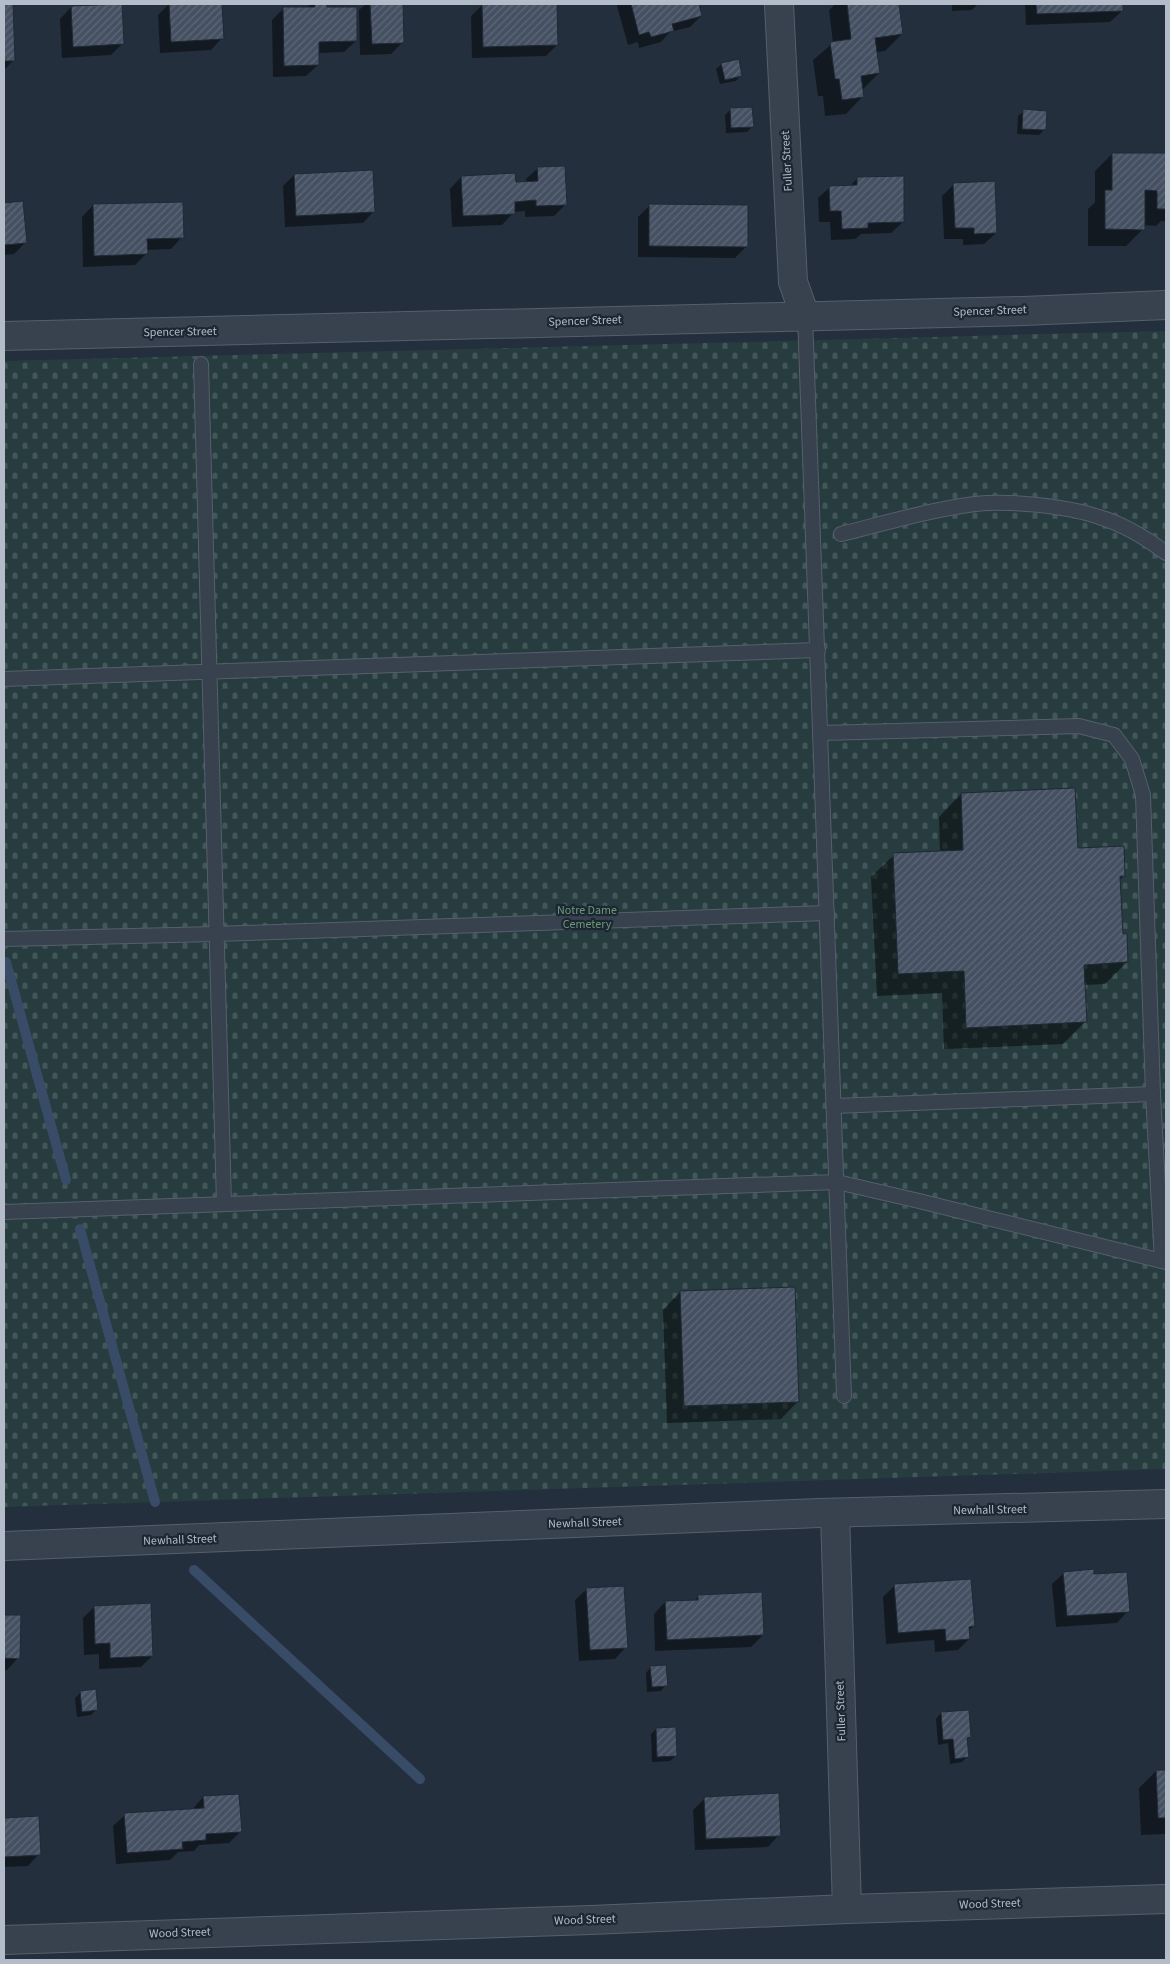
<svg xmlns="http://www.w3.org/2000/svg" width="1170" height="1964" font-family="'Source Sans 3',sans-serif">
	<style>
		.cemetery { fill: url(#cemetery-stones) }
		.shadow { fill: #0007 }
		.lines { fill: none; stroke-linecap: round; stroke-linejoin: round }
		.stream { stroke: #394c67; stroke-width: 10 }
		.building { fill: url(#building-hatch); stroke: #1f2835 }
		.lane-casing { stroke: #565f6c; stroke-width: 16 }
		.street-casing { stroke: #565f6c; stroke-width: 30 }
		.lane { stroke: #38414e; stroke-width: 14 }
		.street { stroke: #38414e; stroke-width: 28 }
		.labels { text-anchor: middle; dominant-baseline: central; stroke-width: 4.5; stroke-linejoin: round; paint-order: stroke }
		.street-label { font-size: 12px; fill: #b4bcc9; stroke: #1d2633 }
		.park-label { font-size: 12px; fill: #6b9a76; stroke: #1d2633 }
	</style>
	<defs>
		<pattern id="cemetery-stones" width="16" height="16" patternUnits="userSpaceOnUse" patternTransform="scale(1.25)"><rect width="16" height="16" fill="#263c3f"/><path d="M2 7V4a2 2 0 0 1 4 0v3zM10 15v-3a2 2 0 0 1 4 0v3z" fill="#435659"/></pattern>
		<pattern id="building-hatch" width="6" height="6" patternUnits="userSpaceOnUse" patternTransform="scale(1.25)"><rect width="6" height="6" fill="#455162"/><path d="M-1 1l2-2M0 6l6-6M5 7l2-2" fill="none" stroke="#5d6877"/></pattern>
	</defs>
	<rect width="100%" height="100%" fill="#242f3e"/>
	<path class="cemetery" d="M1166 331V1469L4 1507V361Z"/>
	<g class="shadow">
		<path d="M4 4H12L14 60 4 70Z"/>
		<path d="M169 4H220L222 38 211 50 160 53 158 15Z"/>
		<path d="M311 4H325V9L356 41 344 52 318 53V65L306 76 273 77 272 20 284 8H306Z"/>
		<path d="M366 4H401L402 43 391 54 360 55 359 10Z"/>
		<path d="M483 4H556L557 45 546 56 472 58 471 16Z"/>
		<path d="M619 4H698L701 16 690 27 670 32 661 42 639 48 638 42 628 45 617 6Z"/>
		<path d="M835 4H898L902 34 885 51 876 52 879 73 862 90 863 96 846 114 825 116 823 96H818L813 60 833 43 829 10Z"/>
		<path d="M952 4H978L972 10 952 11Z"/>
		<path d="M1025 4H1122V11L1110 22 1026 25Z"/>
		<path d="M71 7 122 44 111 55 62 58 60 19Z"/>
		<path d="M722 64 741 75 736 81 720 84 716 69Z"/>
		<path d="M731 109 752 127 747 132 726 133 725 115Z"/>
		<path d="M1024 111 1044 130 1039 135 1017 134 1018 116Z"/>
		<path d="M1112 154H1166V221H1161L1156 226 1143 225V229L1126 246H1088V209L1095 202V171Z"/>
		<path d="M538 168 566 204 554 216 525 217V211L514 212 502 225 452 227 450 189 461 177 514 183 526 182V179Z"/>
		<path d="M294 175 374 211 363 223 285 227 283 186Z"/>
		<path d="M858 178 903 222 891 233 861 234 855 239 831 240 830 222H819L818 198 830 187H849Z"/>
		<path d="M954 184 996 233 984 244 963 245V239H944L942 196Z"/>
		<path d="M22 202 25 243 14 254 4 255V204Z"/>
		<path d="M93 205 182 237 171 249 146 250V254L135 265 83 267 82 217Z"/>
		<path d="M650 205 747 246 735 258 638 257V217Z"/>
		<path d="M961 794 1124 876 1119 881 1121 935 1127 962 1105 984 1084 985 1086 1021 1063 1044 944 1049 942 993 877 996 871 877 894 855 940 853 939 817Z"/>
		<path d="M680 1292 798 1401 781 1419 667 1423 663 1310Z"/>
		<path d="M1064 1573 1093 1575 1128 1611 1117 1623 1056 1627 1052 1584Z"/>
		<path d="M895 1585 974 1626 968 1631 969 1639 958 1650 935 1652 934 1640 886 1644 883 1597Z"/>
		<path d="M587 1589 626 1647 615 1659 579 1661 575 1600Z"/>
		<path d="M698 1597 763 1635 751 1647 655 1651 654 1614 665 1602 694 1601Z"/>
		<path d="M94 1607 152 1656 141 1667 99 1669V1654L84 1655 83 1618Z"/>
		<path d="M4 1616H19L18 1658 7 1670H4Z"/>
		<path d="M651 1667 666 1685 661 1691 647 1692 646 1673Z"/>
		<path d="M81 1692 97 1709 91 1715 77 1717 75 1698Z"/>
		<path d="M941 1713 970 1737 966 1741 967 1757 962 1762 950 1764 948 1743 938 1745 936 1719Z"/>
		<path d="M656 1729 676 1756 670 1761 652 1762 651 1734Z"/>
		<path d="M1156 1771H1166V1834L1141 1835 1139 1788Z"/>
		<path d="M203 1797 241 1831 229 1843 199 1845 194 1851 178 1852 170 1860 116 1864 113 1826 125 1815 192 1810Z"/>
		<path d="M705 1798 779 1835 768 1847 695 1850 693 1810Z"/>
		<path d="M37 1817 39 1854 28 1866 4 1867V1819Z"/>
	</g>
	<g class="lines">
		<g class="stream">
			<path d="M6 962 66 1180"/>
			<path d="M80 1229 155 1502"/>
			<path d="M194 1570 420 1779"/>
		</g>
	</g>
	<g class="building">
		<path d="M4 4H13L15 61H4Z"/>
		<path d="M122 4 124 44 73 47 71 6Z"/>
		<path d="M169 4H222L224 39 171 42Z"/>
		<path d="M315 4H327V7H357V41L319 42V65L284 66 283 7H315Z"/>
		<path d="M370 4H403L404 43 372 44Z"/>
		<path d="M482 4H557L558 45 483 47Z"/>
		<path d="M631 4H699L702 16 672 24 674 31 651 37 649 32 639 35Z"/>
		<path d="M847 4H899L903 34 875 38 880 73 861 76 864 97 842 100 839 79H835L830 42 851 39Z"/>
		<path d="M1036 4H1123V11L1037 14Z"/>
		<path d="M739 59 742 76 725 80 721 63Z"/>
		<path d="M752 107 754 127 731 128 730 108Z"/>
		<path d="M1023 109 1047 111 1046 130 1022 129Z"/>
		<path d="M1112 153H1166V209H1157V191L1145 190V230L1105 229V190H1112Z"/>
		<path d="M565 166 567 205 536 206V200L515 202V214L463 216 461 176 515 173 516 182 538 181 537 167Z"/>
		<path d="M373 170 375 212 296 216 294 174Z"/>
		<path d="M904 176V222L868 223V228L842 229 841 211H830L829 186 857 185V177Z"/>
		<path d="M995 181 997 233 974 234V228H955L953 183Z"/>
		<path d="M23 201 27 243 4 245V203Z"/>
		<path d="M183 202 184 238 147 239 148 254 94 256 93 204Z"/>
		<path d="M649 204 748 205V247L649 246Z"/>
		<path d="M1075 788 1078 848 1124 846 1125 877 1120 876 1123 934 1127 933 1128 962 1084 965 1087 1022 966 1028 964 971 898 974 893 853 963 850 961 793Z"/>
		<path d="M795 1287 799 1402 684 1406 680 1291Z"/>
		<path d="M1094 1569V1574L1127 1572 1130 1612 1067 1616 1063 1572Z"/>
		<path d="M971 1579 975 1626 969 1627 970 1639 946 1641 945 1629 898 1633 894 1584Z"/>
		<path d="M624 1586 628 1648 590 1650 586 1588Z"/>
		<path d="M762 1592 764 1635 667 1640 665 1601 698 1600V1595Z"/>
		<path d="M151 1603 153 1656 110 1658V1643L95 1644 94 1606Z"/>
		<path d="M4 1615H21L20 1659 4 1658Z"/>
		<path d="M666 1665 668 1686 652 1687 650 1666Z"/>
		<path d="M96 1689 98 1710 82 1712 80 1691Z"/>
		<path d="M969 1710 971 1737 967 1738 969 1757 955 1759 953 1739 943 1740 941 1712Z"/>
		<path d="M676 1727 677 1756 657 1757 656 1728Z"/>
		<path d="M1156 1770H1166V1818H1158Z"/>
		<path d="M779 1793 781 1836 706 1839 704 1797Z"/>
		<path d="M239 1794 242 1832 206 1834V1840L182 1842 183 1849 127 1853 124 1813 204 1808 203 1796Z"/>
		<path d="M39 1816 41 1855 4 1857V1818Z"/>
	</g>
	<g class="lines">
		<g class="lane-casing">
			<g id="lane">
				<path d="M805 316 844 1396"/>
				<path d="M201 364 224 1204"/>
				<path d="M841 534C885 523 929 510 975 504 1008 500 1067 506 1099 517 1123 524 1146 538 1166 553"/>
				<path d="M4 679 818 650"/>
				<path d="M821 733 1079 726 1114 735 1132 759 1143 795 1153 1094 1162 1261"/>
				<path d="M4 939 216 934 827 913"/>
				<path d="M834 1106 1153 1094"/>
				<path d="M4 1212 837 1182 919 1201 1166 1262"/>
			</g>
		</g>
		<g class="street-casing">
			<g id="street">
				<path d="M779 4 793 282 805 316"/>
				<path d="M4 336 1023 311 1166 305"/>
				<path d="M835 1513 847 1909"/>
				<path d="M4 1546 820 1513 1166 1504"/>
				<path d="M4 1940 591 1920 847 1909 1166 1899"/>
			</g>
		</g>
		<use href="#lane" class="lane"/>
		<use href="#street" class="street"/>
	</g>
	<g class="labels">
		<g class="street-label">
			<text transform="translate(787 161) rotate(-93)">Fuller Street</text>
			<text transform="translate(990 311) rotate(-2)">Spencer Street</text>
			<text transform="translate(585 321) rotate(-2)">Spencer Street</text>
			<text transform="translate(180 332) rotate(-1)">Spencer Street</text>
			<text transform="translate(990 1510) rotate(-1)">Newhall Street</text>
			<text transform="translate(585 1523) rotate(-2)">Newhall Street</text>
			<text transform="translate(180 1540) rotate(-2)">Newhall Street</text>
			<text transform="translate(841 1711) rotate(-92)">Fuller Street</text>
			<text transform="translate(990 1904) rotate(-2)">Wood Street</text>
			<text transform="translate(585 1920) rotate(-2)">Wood Street</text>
			<text transform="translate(180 1933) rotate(-2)">Wood Street</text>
		</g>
		<g class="park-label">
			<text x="587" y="910">Notre Dame<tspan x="587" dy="14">Cemetery</tspan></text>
		</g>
	</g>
	<rect width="1170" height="1964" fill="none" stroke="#b4bcc9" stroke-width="10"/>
</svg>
